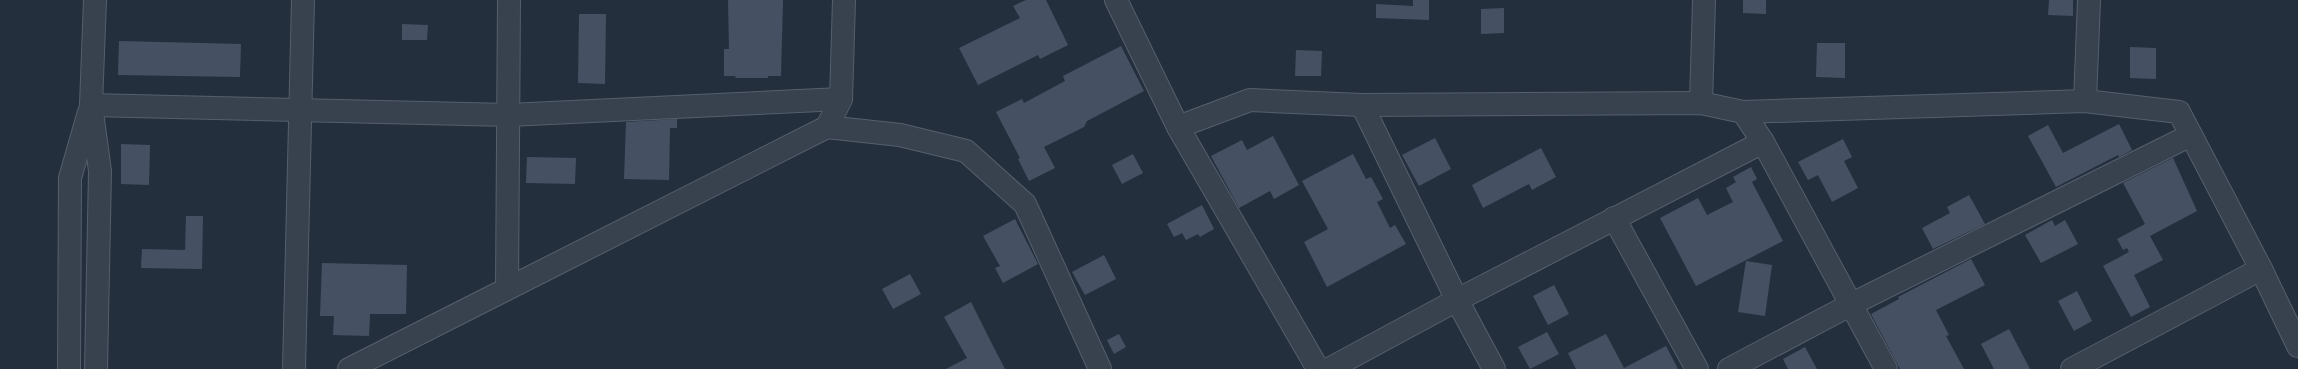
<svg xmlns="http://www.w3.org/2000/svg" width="2298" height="369" font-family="'Open Sans',sans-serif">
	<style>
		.building { fill: #455162 }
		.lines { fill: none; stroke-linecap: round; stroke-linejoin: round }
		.minor-casing { stroke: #565f6c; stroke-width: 24 }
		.minor { stroke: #38414e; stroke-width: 22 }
	</style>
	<rect width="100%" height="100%" fill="#242f3e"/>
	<g class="building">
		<path d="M728 0H783L781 76H768V78H735L736 76H724V49H729Z"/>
		<path d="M1026 0H1046L1068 45 1040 59 1038 55 978 85 959 48 1020 18 1013 6Z"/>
		<path d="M1413 0H1429V20L1376 18V4L1413 6Z"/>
		<path d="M1743 0H1766V14L1743 13Z"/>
		<path d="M2049 0H2073V16L2048 15Z"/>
		<path d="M1504 8V33L1481 34V9Z"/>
		<path d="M579 14H606L605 84 578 83Z"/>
		<path d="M402 24 428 25 427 40H402Z"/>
		<path d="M119 41 241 44 240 77 118 75Z"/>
		<path d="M1817 43H1845V78L1816 77Z"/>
		<path d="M1121 46 1144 91 1087 121 1084 127 1044 147 1055 168 1029 181 1018 159 1020 158 996 112 1022 99 1024 103 1065 81 1063 76Z"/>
		<path d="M2130 47 2156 48V79L2130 78Z"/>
		<path d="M1296 50 1322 51 1321 76H1295Z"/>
		<path d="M677 119V128H670L669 180 624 179 626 122Z"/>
		<path d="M2119 124 2132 150 2119 157 2118 155 2056 187 2028 136 2048 125 2063 153Z"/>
		<path d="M1273 136 1299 185 1274 199 1270 191 1239 208 1211 156 1242 140 1247 150Z"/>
		<path d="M1435 138 1451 169 1419 186 1402 155Z"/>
		<path d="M1843 139 1852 157 1844 161 1858 188 1832 202 1818 175 1808 180 1798 162Z"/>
		<path d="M121 144 150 145 149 185 121 184Z"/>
		<path d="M1541 148 1556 177 1532 190 1529 184 1483 208 1472 185Z"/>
		<path d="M1133 154 1143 173 1122 184 1112 165Z"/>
		<path d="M1353 154 1366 179 1371 177 1383 199 1377 202 1390 228 1395 225 1406 244 1327 287 1304 242 1328 229 1302 181Z"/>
		<path d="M527 157 576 158 575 184 526 183Z"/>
		<path d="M2173 158 2197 211 2150 236 2163 260 2134 275 2150 307 2131 317 2103 266 2129 252 2127 248 2123 250 2117 239 2145 224 2123 183Z"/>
		<path d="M1751 167 1757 179 1752 182 1783 241 1696 286 1660 218 1698 198 1707 215 1733 202 1726 188 1736 182 1733 177Z"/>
		<path d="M1969 195 1985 224 1933 249 1922 228 1950 213 1947 207Z"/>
		<path d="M1202 205 1214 229 1200 237 1198 234 1186 240 1182 233 1174 237 1167 224Z"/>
		<path d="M186 216H203L202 269 141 268 142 249 185 250Z"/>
		<path d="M1015 219 1038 264 1003 283 995 268 1000 266 983 236Z"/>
		<path d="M2052 220 2055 226 2065 220 2078 244 2041 263 2025 235Z"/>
		<path d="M1104 255 1116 279 1085 295 1072 272Z"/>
		<path d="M1971 259 1985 285 1936 310 1949 335 1946 336 1964 369H1900L1871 314 1899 299 1898 297Z"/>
		<path d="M1746 261 1772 265 1765 316 1738 312Z"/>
		<path d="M322 263 407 265 406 314H370L369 336 333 335 334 316H320Z"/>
		<path d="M910 274 921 294 893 309 882 289Z"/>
		<path d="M1554 285 1569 314 1548 325 1533 296Z"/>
		<path d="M2077 291 2092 321 2074 331 2058 301Z"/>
		<path d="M971 302 991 342 1005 369H946L967 358 944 317Z"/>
		<path d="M2009 329 2030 369H1994L1981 344Z"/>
		<path d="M1547 332 1559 354 1530 369 1518 347Z"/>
		<path d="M1119 334 1126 347 1114 354 1107 340Z"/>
		<path d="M1606 334 1624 368 1666 346 1678 369H1576L1568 353Z"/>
		<path d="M1805 347 1817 369H1788L1783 359Z"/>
	</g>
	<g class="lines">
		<g class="minor-casing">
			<g id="minor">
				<path d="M95 0 91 105 100 171 96 369"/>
				<path d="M1116 0 1178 127 1318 369"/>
				<path d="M2085 101 2089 0"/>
				<path d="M1701 103 1704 0"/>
				<path d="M91 105 509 115 841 99"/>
				<path d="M1362 105 1457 300 1494 369"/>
				<path d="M1743 112 1763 142 1886 369"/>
				<path d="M827 127 900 135 966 151 1025 204 1100 369"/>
				<path d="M1178 127 1250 100 1362 105 1701 103 1743 112 2085 101 2179 112 2261 269 2298 346"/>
				<path d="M1614 218 1697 369"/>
				<path d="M507 287 509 0"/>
				<path d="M69 369 70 178 89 112"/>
				<path d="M294 369 303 0"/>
				<path d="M349 369 827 127 841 99 844 0"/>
				<path d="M1329 369 1457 300 1763 142"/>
				<path d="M1729 369 1852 304 2191 135"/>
				<path d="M2072 369 2261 269"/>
			</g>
		</g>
		<use href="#minor" class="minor"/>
	</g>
</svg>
